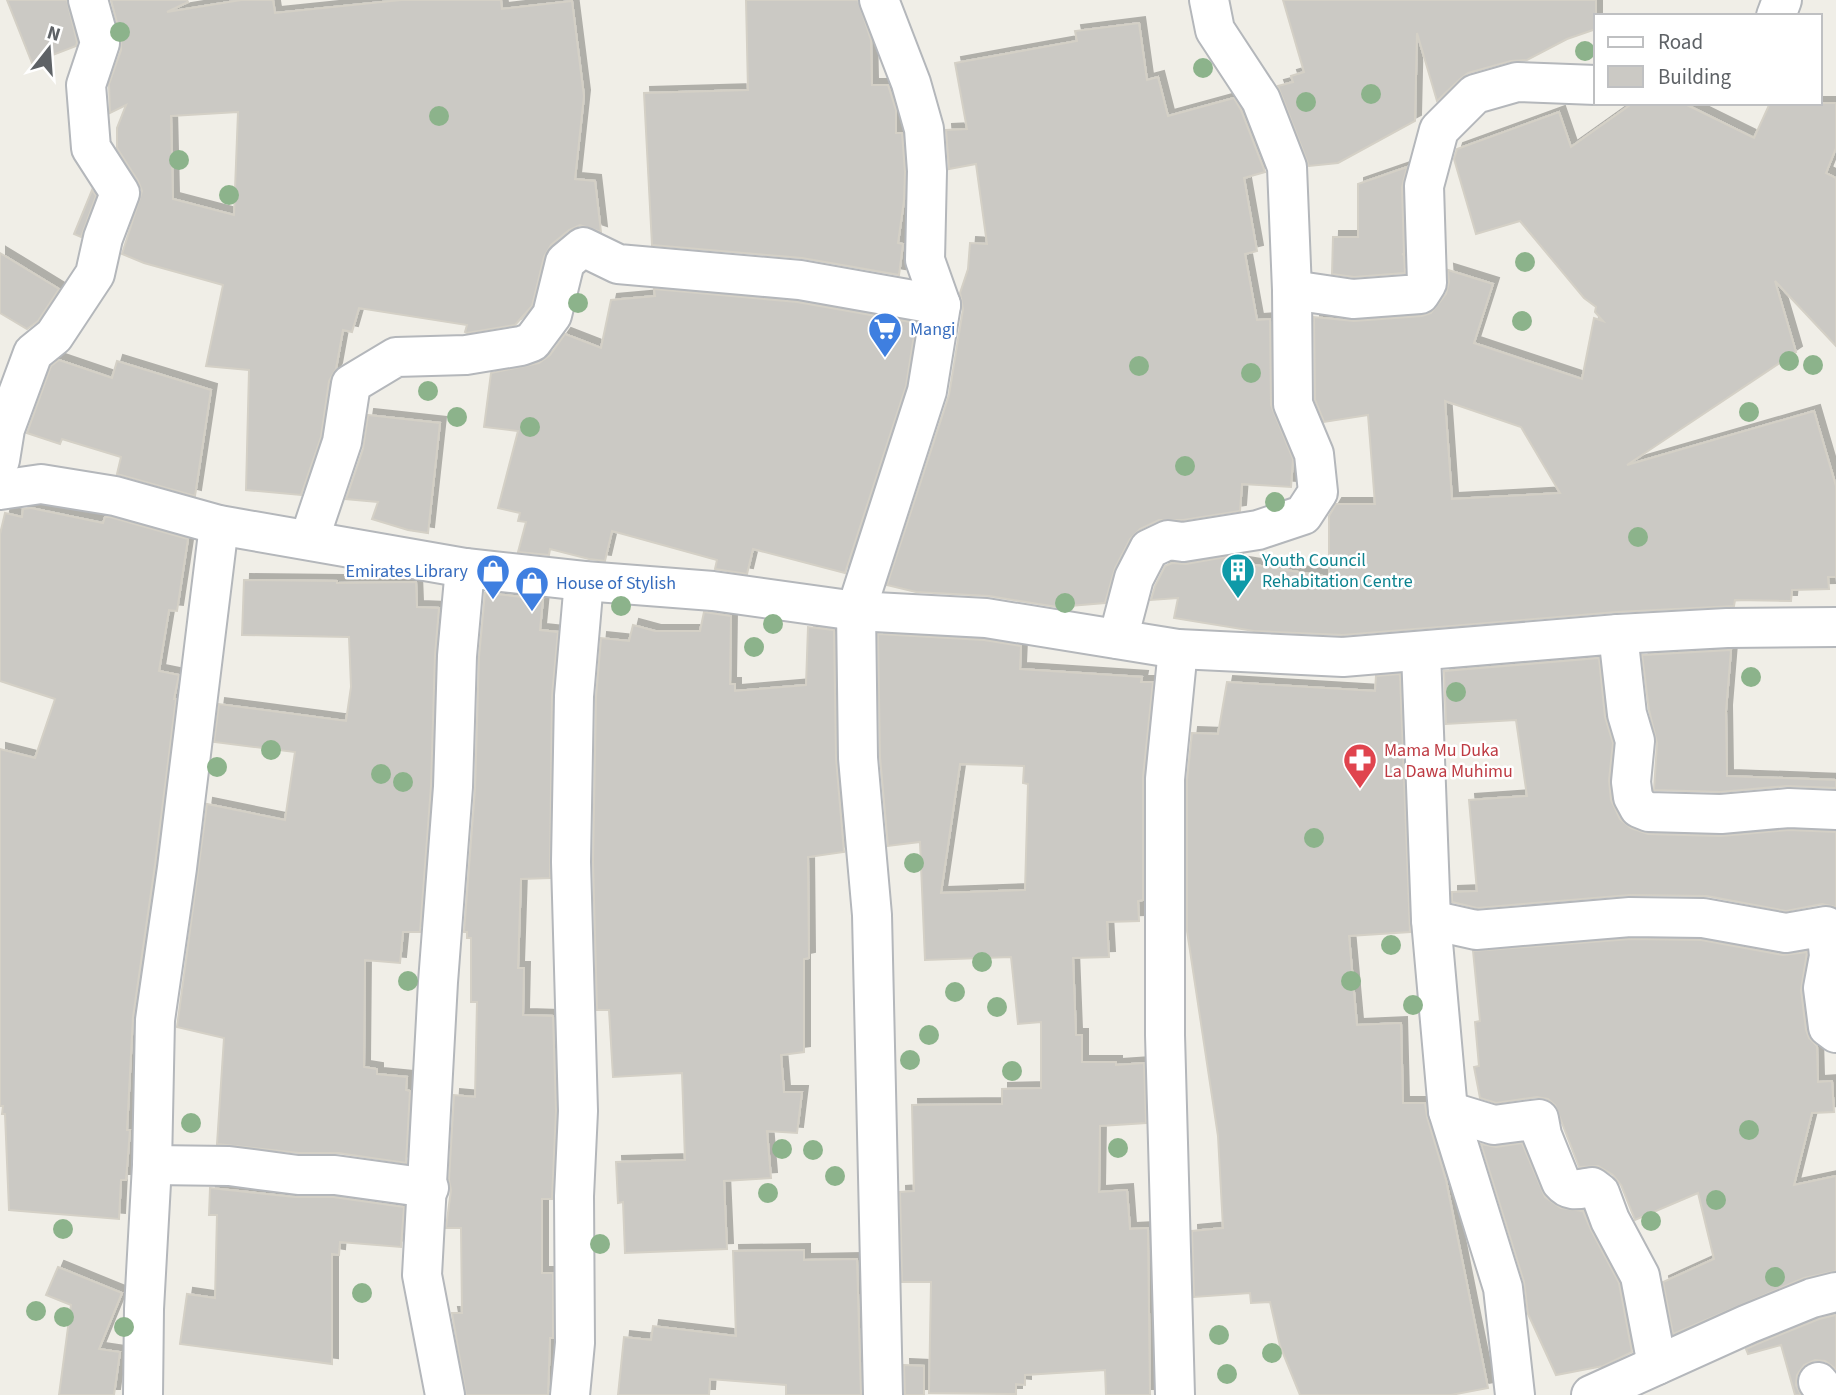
<svg xmlns="http://www.w3.org/2000/svg" width="1836" height="1395" font-family="'Source Sans 3',sans-serif">
	<style>
		.building { fill: #cbc9c4; stroke: #d4d0c6; stroke-width: 2; fill-rule: evenodd; filter: url(#shadow) }
		.lines { fill: none; stroke-linecap: round; stroke-linejoin: round }
		.minor-casing { stroke: #b4b7bb; stroke-width: 42 }
		.minor { stroke: #fff; stroke-width: 38 }
		.tree { fill: #8cb38b }
		.labels { text-anchor: middle; dominant-baseline: central; stroke-width: 5; stroke-linejoin: round; paint-order: stroke }
		.shop-label { font-size: 18px; fill: #366cbe; stroke: #fff; text-anchor: start }
		.culture-label { font-size: 18px; fill: #0d838f; stroke: #fff; text-anchor: start }
		.health-label { font-size: 18px; fill: #be3a42; stroke: #fff; text-anchor: start }
	</style>
	<defs>
		<filter id="shadow"><feDropShadow dx="6" dy="-6" stdDeviation="0" flood-color="#0004"/></filter>
	</defs>
	<rect width="100%" height="100%" fill="#f0eee7"/>
	<g class="building">
		<path d="M7 0H67L77 42 76 46 32 63Z"/>
		<path d="M111 0H187L188 2 167 12 241 0H273L275 13 401 0H501L502 9 572 1 584 96 575 179 595 181 601 232 580 225 569 230 551 245 544 257 532 306 515 325 467 333 465 332 467 325 359 308 352 332 343 330 336 369 329 381 321 437 301 495 246 490 249 370 206 366 223 285 144 263 122 254 142 191 138 181 117 148V128L126 105 110 113 109 84 121 50V38ZM238 112 234 215 173 199 171 116Z"/>
		<path d="M746 0H858L871 40 872 85H888L896 110V133H902L905 172 904 201 898 243 903 244 899 275 802 258 652 245 644 93 748 90Z"/>
		<path d="M1283 0H1596V29L1567 39 1527 60 1511 61 1468 73 1460 79 1437 101 1417 33 1415 121 1338 163 1309 166 1278 86 1293 82 1291 76 1304 72Z"/>
		<path d="M1139 23 1147 80 1158 77 1168 116 1234 98 1241 110 1265 172 1244 178 1257 251 1245 254 1257 320 1270 319 1271 405 1293 459 1291 487 1242 484 1240 511 1183 520H1159L1140 529 1130 539 1115 568 1105 603 1057 607 989 596 916 592 887 585 949 395 963 309 960 293 968 269 970 243 987 244 976 164 949 169 946 130 967 129 955 63 1077 41 1075 31Z"/>
		<path d="M1633 103H1683L1754 138 1770 103H1836V148L1826 173 1836 178V346L1775 281 1796 352 1627 465 1814 411 1836 486V577H1828L1829 589 1792 590 1791 601 1735 600 1734 606 1617 612 1343 635 1254 631 1174 618 1178 598 1151 600 1155 586 1165 566 1172 563 1186 564 1237 555V562L1329 577V516L1336 504H1375L1368 415 1324 422 1315 400 1314 317 1354 321 1422 316 1431 313 1446 294 1449 282 1448 270 1493 284 1474 343 1582 379 1594 318 1603 321 1595 312 1596 307 1584 298 1520 221 1476 234 1454 159 1457 149 1559 112 1571 147ZM1445 401 1521 427 1560 493 1452 499Z"/>
		<path d="M1407 167 1402 187 1404 254H1402L1404 255 1405 273 1354 277 1332 274 1333 237H1358V184Z"/>
		<path d="M92 190 96 196 81 237 74 234Z"/>
		<path d="M0 253 59 289 38 321 27 329 0 313Z"/>
		<path d="M654 289 797 302 916 323 906 386 845 573 753 549 747 574 715 569 717 560 612 531 605 561 589 559 550 549 549 555 518 552 526 522 518 521 520 513 498 508 518 431 484 427 491 373 539 363 550 355 565 334 601 348 611 300 655 296Z"/>
		<path d="M59 360 112 378 117 361 211 390 195 496 117 474 121 457 62 439 60 444 27 433 51 366Z"/>
		<path d="M368 415 440 423 428 533 408 530 372 519 378 502 346 499 363 449Z"/>
		<path d="M31 508 103 523 105 517H110L188 539 177 611 169 610 159 671 179 675 174 699H176L155 865 133 1017 127 1130H130L126 1180H121L119 1219 9 1210 5 1114H2L3 1106H0V749L35 758 55 699 0 681V534L5 513 22 517 23 509Z"/>
		<path d="M244 580 337 581V583L416 582 417 607 439 608 435 655 431 786 420 932H403L400 963 365 960 364 1067 377 1069V1074L407 1077 406 1090 410 1091 406 1163 338 1153H299L217 1144 224 1038 177 1027 207 804 285 820 295 752 214 742 219 704 346 721 351 687 349 637 242 635Z"/>
		<path d="M485 593 543 599 540 630 558 632 552 696 550 878 521 879 518 968H524L523 1015 553 1016 556 1111 552 1199H542V1273H553V1338H550L548 1395H466L452 1313H462L461 1228H446L451 1190 449 1180 454 1095 475 1097 477 1002H471V938H467V932H464L475 789 479 657Z"/>
		<path d="M704 612 731 616 730 684H735V691L806 685 808 627 834 630 836 758 844 852 808 857 809 958 804 959V1052L781 1055 784 1092H802L797 1133 767 1131 771 1178 724 1181 727 1249 625 1253 623 1202 618 1203 616 1162 685 1160 682 1073 613 1077 609 1010H597L593 862 596 697 601 638 629 641 633 625 655 631H700Z"/>
		<path d="M878 634 984 640 1021 646 1020 669 1142 677 1141 682H1153L1143 777V900L1138 901 1139 921 1107 922 1109 957 1073 958 1076 1035H1082V1062H1116V1065L1144 1063 1146 1123 1100 1126 1099 1192 1127 1190 1130 1229 1148 1228 1150 1395H1106L1105 1370 1025 1375V1385L1016 1384V1394L929 1393 931 1282H902L900 1192 914 1191 912 1105 1002 1104V1089L1041 1088V1022L1018 1024 1011 957 925 960 920 842 888 846 880 757ZM960 764 1024 766 1023 783 1028 784 1025 890 941 893Z"/>
		<path d="M1731 650 1726 711 1727 776 1836 780V788L1787 786 1720 792 1654 790 1657 743 1649 710 1642 655Z"/>
		<path d="M1599 658 1605 717 1613 743 1609 780 1611 800 1620 819 1631 828 1648 834 1721 836 1789 830 1836 832V907L1822 904 1786 911 1707 896 1630 895 1477 908 1452 902V892L1477 891 1469 800 1527 796 1516 720 1446 724 1444 671Z"/>
		<path d="M1400 674 1410 932 1349 936 1357 1025 1401 1023 1403 1103H1425L1427 1117 1446 1180 1488 1388 1451 1395H1300L1280 1346 1270 1302 1251 1303 1250 1293 1194 1297 1192 1231 1223 1228 1218 1136 1187 931V780L1192 733 1218 734 1227 682 1375 691 1376 676Z"/>
		<path d="M1631 939 1701 940 1783 955 1807 952 1801 990 1806 1030 1809 1038 1817 1046 1818 1082 1832 1081 1834 1112 1812 1113 1794 1185 1836 1176V1271L1804 1278 1673 1334 1663 1282 1714 1259 1698 1193 1635 1220 1621 1185 1613 1175 1598 1166 1579 1167 1555 1105 1548 1099 1537 1097 1496 1103 1480 1098 1474 1067 1479 1066 1475 1022 1480 1021 1473 951Z"/>
		<path d="M1522 1143 1545 1197 1561 1208 1583 1211 1591 1230 1619 1283 1632 1352 1603 1366 1556 1375 1528 1314 1524 1282 1481 1144 1496 1147Z"/>
		<path d="M210 1188 295 1197H333L404 1207 401 1247 340 1242 339 1255 332 1254V1364L180 1344 187 1294 215 1298 217 1215H209Z"/>
		<path d="M804 1250V1260L857 1259 861 1395H786V1385L710 1379 709 1395H618L624 1337 651 1340 653 1326 736 1336 733 1251Z"/>
		<path d="M58 1267 122 1293 99 1349 120 1352 114 1395H59L71 1305 46 1295Z"/>
		<path d="M1836 1315V1369L1825 1361 1815 1360 1804 1365 1797 1375 1796 1385 1801 1395H1795L1781 1345 1748 1354 1746 1349 1757 1344 1819 1319Z"/>
		<path d="M904 1365 924 1366V1395H905Z"/>
	</g>
	<g class="lines">
		<g class="minor-casing">
			<g id="minor">
				<path d="M879 0 911 83 924 129 927 171 925 260 941 305 927 391 856 611 858 758 872 915 883 1395"/>
				<path d="M1776 16 1782 0"/>
				<path d="M1292 290 1353 299 1420 294 1427 283 1424 186 1439 130 1475 94 1517 82 1596 85"/>
				<path d="M0 460 5 429 33 353 54 336 95 274 103 238 120 193 91 148 86 85 100 43 88 0"/>
				<path d="M0 490 41 484 115 496 219 525 465 568 584 581 713 591 856 611 986 618 1178 649 1343 657 1618 634 1727 628 1836 627"/>
				<path d="M309 540 342 442 351 384 396 357 466 355 521 346 532 342 552 315 565 262 583 247 618 264 800 280 941 305"/>
				<path d="M1618 634 1627 714 1635 741 1631 782 1633 797 1639 808 1649 812 1721 814 1789 808 1836 810"/>
				<path d="M1118 639 1134 578 1149 549 1168 540 1183 542 1258 530 1303 515 1318 492 1314 454 1293 404 1292 290 1287 167 1261 100 1215 30 1209 0"/>
				<path d="M1421 652 1431 920 1448 1111 1503 1288 1515 1395"/>
				<path d="M1431 920 1476 930 1630 917 1703 918 1786 933 1826 926 1829 956 1823 988 1828 1027 1836 1033"/>
				<path d="M1448 1111 1494 1125 1539 1119 1542 1135 1561 1182C1570 1193 1579 1189 1592 1187L1600 1193 1610 1220 1640 1276 1657 1365"/>
				<path d="M152 1165 229 1166 298 1175H335L429 1188"/>
				<path d="M1818 1382 1829 1395"/>
				<path d="M143 1395 144 1309 152 1165 155 1020 177 868 219 525"/>
				<path d="M445 1395 422 1275 438 982 453 787 457 656 465 568"/>
				<path d="M570 1395 575 1343 574 1196 578 1111 571 862 574 696 584 581"/>
				<path d="M1175 1395 1165 1035V779L1178 649"/>
				<path d="M1591 1395 1748 1324 1812 1298 1836 1292"/>
			</g>
		</g>
		<use href="#minor" class="minor"/>
	</g>
	<g class="tree">
		<circle cx="120" cy="32" r="10"/>
		<circle cx="1585" cy="51" r="10"/>
		<circle cx="1203" cy="68" r="10"/>
		<circle cx="1371" cy="94" r="10"/>
		<circle cx="1306" cy="102" r="10"/>
		<circle cx="439" cy="116" r="10"/>
		<circle cx="179" cy="160" r="10"/>
		<circle cx="229" cy="195" r="10"/>
		<circle cx="1525" cy="262" r="10"/>
		<circle cx="578" cy="303" r="10"/>
		<circle cx="1522" cy="321" r="10"/>
		<circle cx="1789" cy="361" r="10"/>
		<circle cx="1813" cy="365" r="10"/>
		<circle cx="1139" cy="366" r="10"/>
		<circle cx="1251" cy="373" r="10"/>
		<circle cx="428" cy="391" r="10"/>
		<circle cx="1749" cy="412" r="10"/>
		<circle cx="457" cy="417" r="10"/>
		<circle cx="530" cy="427" r="10"/>
		<circle cx="1185" cy="466" r="10"/>
		<circle cx="1275" cy="502" r="10"/>
		<circle cx="1638" cy="537" r="10"/>
		<circle cx="1065" cy="603" r="10"/>
		<circle cx="621" cy="606" r="10"/>
		<circle cx="773" cy="624" r="10"/>
		<circle cx="754" cy="647" r="10"/>
		<circle cx="1751" cy="677" r="10"/>
		<circle cx="1456" cy="692" r="10"/>
		<circle cx="271" cy="750" r="10"/>
		<circle cx="217" cy="767" r="10"/>
		<circle cx="381" cy="774" r="10"/>
		<circle cx="403" cy="782" r="10"/>
		<circle cx="1314" cy="838" r="10"/>
		<circle cx="914" cy="863" r="10"/>
		<circle cx="1391" cy="945" r="10"/>
		<circle cx="982" cy="962" r="10"/>
		<circle cx="408" cy="981" r="10"/>
		<circle cx="1351" cy="981" r="10"/>
		<circle cx="955" cy="992" r="10"/>
		<circle cx="1413" cy="1005" r="10"/>
		<circle cx="997" cy="1007" r="10"/>
		<circle cx="929" cy="1035" r="10"/>
		<circle cx="910" cy="1060" r="10"/>
		<circle cx="1012" cy="1071" r="10"/>
		<circle cx="191" cy="1123" r="10"/>
		<circle cx="1749" cy="1130" r="10"/>
		<circle cx="1118" cy="1148" r="10"/>
		<circle cx="782" cy="1149" r="10"/>
		<circle cx="813" cy="1150" r="10"/>
		<circle cx="835" cy="1176" r="10"/>
		<circle cx="768" cy="1193" r="10"/>
		<circle cx="1716" cy="1200" r="10"/>
		<circle cx="1651" cy="1221" r="10"/>
		<circle cx="63" cy="1229" r="10"/>
		<circle cx="600" cy="1244" r="10"/>
		<circle cx="1775" cy="1277" r="10"/>
		<circle cx="362" cy="1293" r="10"/>
		<circle cx="36" cy="1311" r="10"/>
		<circle cx="64" cy="1317" r="10"/>
		<circle cx="124" cy="1327" r="10"/>
		<circle cx="1219" cy="1335" r="10"/>
		<circle cx="1272" cy="1353" r="10"/>
		<circle cx="1227" cy="1374" r="10"/>
	</g>
	<defs>
		<g id="supermarket-pin" transform="scale(1.75)"><path d="M0 17L-7.5 6A9.5 9.5 0 1 1 7.5 6Z" fill="#3f7fe0" stroke="#fff"/><path d="M-6-5.5h2.5l.6 2H6L4.5 2H-2.5L-4.4-4H-6ZM-1.5 3.2a1.3 1.3 0 1 0 .1 0ZM3 3.2a1.3 1.3 0 1 0 .1 0Z" fill="#fff"/></g>
		<g id="building-pin" transform="scale(1.75)"><path d="M0 17L-7.5 6A9.5 9.5 0 1 1 7.5 6Z" fill="#0f9aa8" stroke="#fff"/><path d="M-4-6H4V6H1V3H-1V6H-4ZM-2.5-4.3h1.7v1.8h-1.7ZM.8-4.3h1.7v1.8H.8ZM-2.5-1h1.7V.8h-1.7ZM.8-1h1.7V.8H.8Z" fill="#fff"/></g>
		<g id="shop-pin" transform="scale(1.75)"><path d="M0 17L-7.5 6A9.5 9.5 0 1 1 7.5 6Z" fill="#3f7fe0" stroke="#fff"/><path d="M-5-2.5h2.3a2.7 3.5 0 0 1 5.4 0H5L5.5 6h-11ZM-1.5-2.5h3a1.5 2.3 0 0 0-3 0Z" fill="#fff"/></g>
		<g id="pharmacy-pin" transform="scale(1.75)"><path d="M0 17L-7.5 6A9.5 9.5 0 1 1 7.5 6Z" fill="#e0444e" stroke="#fff"/><path d="M-2-6h4v4h4v4h-4v4h-4v-4h-4v-4h4Z" fill="#fff"/></g>
	</defs>
	<g fill-rule="evenodd">
		<use href="#supermarket-pin" x="885" y="329"/>
		<use href="#building-pin" x="1238" y="570"/>
		<use href="#shop-pin" x="493" y="571"/>
		<use href="#shop-pin" x="532" y="583"/>
		<use href="#pharmacy-pin" x="1360" y="760"/>
	</g>
	<g class="labels">
		<g class="shop-label">
			<text x="910" y="329">Mangi</text>
			<text x="468" y="571" text-anchor="end">Emirates Library</text>
			<text x="556" y="583">House of Stylish</text>
		</g>
		<g class="culture-label">
			<text x="1262" y="560">Youth Council<tspan x="1262" dy="21">Rehabitation Centre</tspan></text>
		</g>
		<g class="health-label">
			<text x="1384" y="750">Mama Mu Duka<tspan x="1384" dy="21">La Dawa Muhimu</tspan></text>
		</g>
	</g>
	<rect x="1594" y="14" width="228" height="91" fill="#ffffff" stroke="#bfc0c2" stroke-width="2"/>
	<rect x="1608" y="37" width="35" height="10" fill="#ffffff" stroke="#bfc0c2" stroke-width="2"/>
	<text x="1658" y="49" font-size="21" fill="#5e6266">Road</text>
	<rect x="1608" y="66" width="35" height="21" fill="#cbc9c4" stroke="#bfc0c2" stroke-width="2"/>
	<text x="1658" y="84" font-size="21" fill="#5e6266">Building</text>
	<g transform="translate(49 49) rotate(17)" stroke="#ffffff" stroke-width="5" paint-order="stroke">
	<path d="M0-5L12 26L0 18L-12 26Z" fill="#5e6266"/>
	<text y="-10" font-size="19" font-weight="bold" text-anchor="middle" fill="#5e6266">N</text>
	</g>
</svg>
